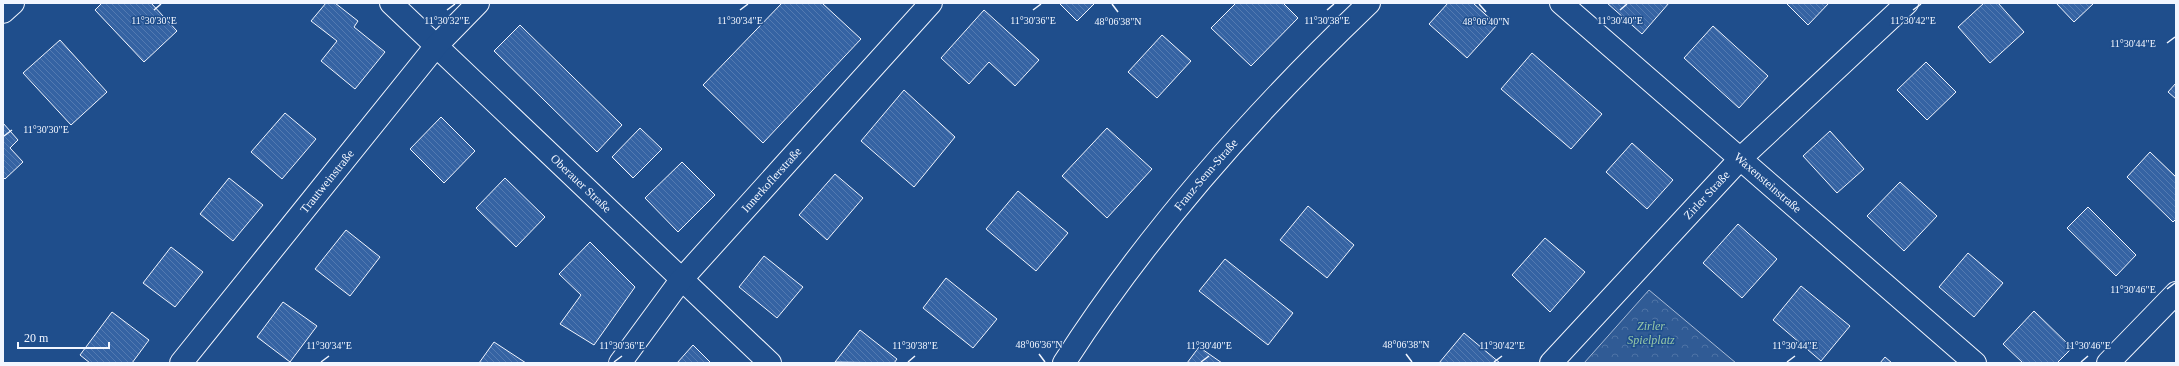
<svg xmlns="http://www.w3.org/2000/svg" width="2179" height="366" font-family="Georgia,serif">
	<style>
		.forest { fill: url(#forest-crowns); stroke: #a8bbd7 }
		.building { fill: url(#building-back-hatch); stroke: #f2f6ff }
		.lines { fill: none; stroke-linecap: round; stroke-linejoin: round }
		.minor-casing { stroke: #f2f6ff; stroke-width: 24 }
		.minor { stroke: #1f4e8c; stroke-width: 22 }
		.ticks { fill: none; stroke: #f2f6ff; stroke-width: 1.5 }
		.labels { text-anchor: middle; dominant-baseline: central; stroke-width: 3; stroke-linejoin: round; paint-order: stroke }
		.street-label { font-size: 12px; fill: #f2f6ff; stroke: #1f4e8c }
		.park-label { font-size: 12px; font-style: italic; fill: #97c8a6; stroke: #1f4e8c }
		.ticks-label { font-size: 10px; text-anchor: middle; fill: #f2f6ff; stroke: #1f4e8c; stroke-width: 3; stroke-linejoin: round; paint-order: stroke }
	</style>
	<defs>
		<pattern id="forest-crowns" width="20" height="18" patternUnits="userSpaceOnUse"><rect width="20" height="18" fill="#305b95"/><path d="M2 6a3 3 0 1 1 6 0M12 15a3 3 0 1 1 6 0" fill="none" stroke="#4e73a5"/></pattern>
		<pattern id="building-back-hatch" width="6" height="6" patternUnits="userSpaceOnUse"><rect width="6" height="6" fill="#3563a3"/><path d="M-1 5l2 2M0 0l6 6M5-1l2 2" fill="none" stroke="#537ab1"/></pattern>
	</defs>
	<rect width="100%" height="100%" fill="#1f4e8c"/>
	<path class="forest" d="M1649 290 1736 363H1584Z"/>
	<g class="building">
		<path d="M102 3H151L177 31 144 62 95 10Z"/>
		<path d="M326 3H335L358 21 354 27 385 52 355 89 321 61 337 41 311 21Z"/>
		<path d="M782 3H822L861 39 763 143 703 85Z"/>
		<path d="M1059 3H1095L1077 21Z"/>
		<path d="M1236 3H1283L1298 18 1251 66 1211 28Z"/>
		<path d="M1448 3H1473L1497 25 1467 58 1429 24Z"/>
		<path d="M1607 3H1669L1642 34Z"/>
		<path d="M1786 3H1829L1808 25Z"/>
		<path d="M1984 3H1998L2024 32 1990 63 1958 27Z"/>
		<path d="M2056 3H2094L2074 22Z"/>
		<path d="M984 10 1039 60 1015 86 989 62 969 84 941 58Z"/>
		<path d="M520 25 622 125 597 152 494 51Z"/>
		<path d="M1713 26 1768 76 1739 108 1684 58Z"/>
		<path d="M1162 35 1191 61 1157 98 1128 72Z"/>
		<path d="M60 40 107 92 71 125 23 73Z"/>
		<path d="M1532 53 1602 114 1571 149 1501 89Z"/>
		<path d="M1926 62 1956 92 1927 120 1897 90Z"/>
		<path d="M2176 83V99L2168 92Z"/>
		<path d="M904 90 955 137 914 187 861 141Z"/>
		<path d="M285 113 316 139 282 179 251 152Z"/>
		<path d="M441 117 475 151 444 183 410 149Z"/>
		<path d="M3 123 18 140 10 148 23 162 5 179 3 177Z"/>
		<path d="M640 128 662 149 633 178 612 157Z"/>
		<path d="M1107 128 1152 169 1107 218 1062 176Z"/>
		<path d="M1830 131 1864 169 1837 193 1803 156Z"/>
		<path d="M1632 143 1673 180 1647 209 1606 172Z"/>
		<path d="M2150 152 2176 177V219L2173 222 2127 177Z"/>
		<path d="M682 162 715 195 678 232 645 198Z"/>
		<path d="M835 174 863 198 827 240 799 215Z"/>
		<path d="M229 178 263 205 233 241 200 214Z"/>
		<path d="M505 178 545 217 516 247 476 208Z"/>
		<path d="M1900 182 1937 216 1904 251 1867 216Z"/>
		<path d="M1018 191 1068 233 1036 271 986 229Z"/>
		<path d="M1308 206 1354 245 1327 278 1280 240Z"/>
		<path d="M2088 207 2136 255 2116 276 2067 228Z"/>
		<path d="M1738 224 1777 259 1742 298 1703 263Z"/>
		<path d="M346 230 380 257 350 296 315 269Z"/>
		<path d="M1545 238 1585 272 1550 312 1512 275Z"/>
		<path d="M590 242 635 287 594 345 560 324 581 295 559 274Z"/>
		<path d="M171 247 203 272 175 307 143 283Z"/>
		<path d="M1968 253 2003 283 1974 317 1939 287Z"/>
		<path d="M764 256 803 287 777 318 739 287Z"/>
		<path d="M1225 259 1293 313 1268 345 1199 291Z"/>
		<path d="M946 278 997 319 973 348 923 308Z"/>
		<path d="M1801 286 1850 326 1821 361 1773 320Z"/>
		<path d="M283 302 317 326 290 362 257 337Z"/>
		<path d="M2034 311 2072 348 2057 363H2023L2003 344Z"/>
		<path d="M112 312 149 340 132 363H90L80 355Z"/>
		<path d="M860 330 897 359 894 363 835 362Z"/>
		<path d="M1464 333 1500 363H1439Z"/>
		<path d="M494 342 526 363H479Z"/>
		<path d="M693 345 711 363H677Z"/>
		<path d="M1199 347 1222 363H1187Z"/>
		<path d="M1885 357 1892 363H1880Z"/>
	</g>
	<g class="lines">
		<g class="minor-casing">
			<g id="minor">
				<path id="s1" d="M391 3 770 363"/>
				<path id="s2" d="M1561 3 1975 363"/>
				<path d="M3 12 13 3"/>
				<path id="s3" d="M181 363 436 46 478 3"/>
				<path id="s4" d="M620 363 681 280 931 3"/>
				<path id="s5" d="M1064 363C1148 232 1257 110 1369 3"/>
				<path id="s6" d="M1551 363 1741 158 1907 3"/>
				<path d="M2108 363 2176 293"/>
			</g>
		</g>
		<use href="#minor" class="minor"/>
	</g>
	<path class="ticks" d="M1112 4 1118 12M1479 4 1486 12M154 10 161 4M447 10 455 4M740 10 748 4M1033 10 1041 4M1327 10 1334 4M1620 10 1627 4M1913 10 1921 4M2167 43 2175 37M4 136 12 130M2167 289 2175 283M1039 354 1045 362M1406 354 1412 362M321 362 329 356M614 362 622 356M908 362 915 356M1201 362 1209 356M1494 362 1502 356M1787 362 1795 356M2081 362 2088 356"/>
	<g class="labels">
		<g class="street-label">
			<text stroke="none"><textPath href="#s5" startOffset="236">Franz-Senn-Straße</textPath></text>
			<text stroke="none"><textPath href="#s4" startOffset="238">Innerkoflerstraße</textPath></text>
			<text stroke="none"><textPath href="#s3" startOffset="233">Trautweinstraße</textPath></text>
			<text stroke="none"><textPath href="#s2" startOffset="274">Waxensteinstraße</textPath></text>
			<text stroke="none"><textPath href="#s1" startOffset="262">Oberauer Straße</textPath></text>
			<text stroke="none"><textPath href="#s6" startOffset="229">Zirler Straße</textPath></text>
		</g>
		<g class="park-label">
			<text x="1651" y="326">Zirler<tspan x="1651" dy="14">Spielplatz</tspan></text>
		</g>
	</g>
	<g class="ticks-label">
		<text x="154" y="24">11°30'30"E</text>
		<text x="447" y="24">11°30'32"E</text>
		<text x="740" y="24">11°30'34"E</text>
		<text x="1033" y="24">11°30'36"E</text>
		<text x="1327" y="24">11°30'38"E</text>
		<text x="1620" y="24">11°30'40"E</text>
		<text x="1913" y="24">11°30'42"E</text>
		<text x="1118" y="25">48°06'38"N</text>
		<text x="1486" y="25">48°06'40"N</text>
		<text x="2133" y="47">11°30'44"E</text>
		<text x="46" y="133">11°30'30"E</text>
		<text x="2133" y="293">11°30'46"E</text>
		<text x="1039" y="348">48°06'36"N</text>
		<text x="1406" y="348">48°06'38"N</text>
		<text x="329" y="349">11°30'34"E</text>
		<text x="622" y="349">11°30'36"E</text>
		<text x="915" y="349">11°30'38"E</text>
		<text x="1209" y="349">11°30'40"E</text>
		<text x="1502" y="349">11°30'42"E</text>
		<text x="1795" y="349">11°30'44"E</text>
		<text x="2088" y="349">11°30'46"E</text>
	</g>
	<rect width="2179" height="366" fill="none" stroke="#f2f6ff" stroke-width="8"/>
	<path d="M18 342v6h91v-6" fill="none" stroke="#f2f6ff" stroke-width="2"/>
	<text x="24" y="342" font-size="12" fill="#f2f6ff" stroke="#1f4e8c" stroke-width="3" paint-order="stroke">20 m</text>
</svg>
